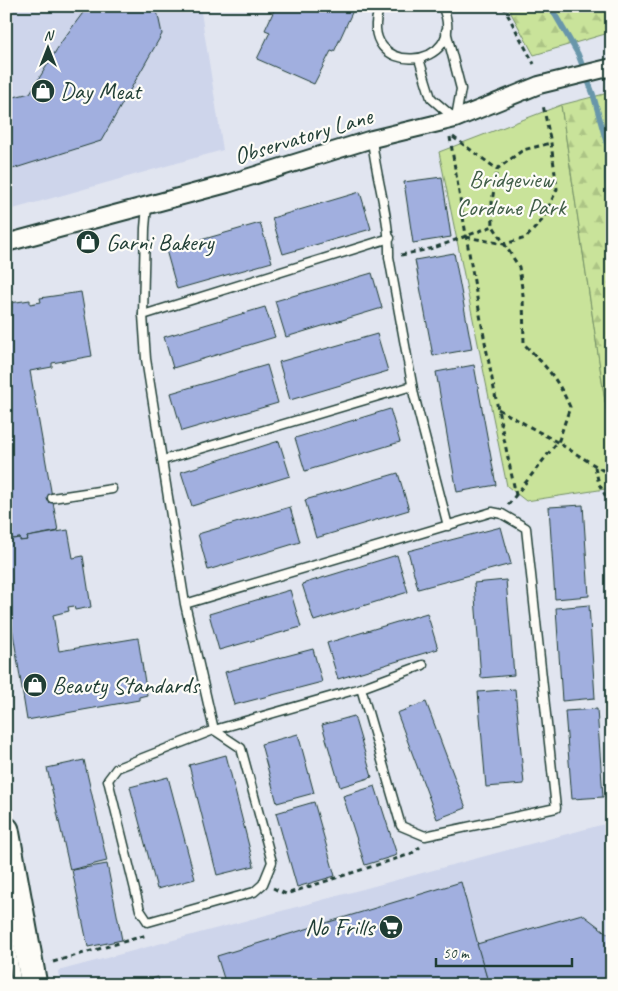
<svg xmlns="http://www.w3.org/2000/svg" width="618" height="991" font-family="Caveat,sans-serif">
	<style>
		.built { fill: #ced5eb }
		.green { fill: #c9e39a; stroke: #749067 }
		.forest { fill: url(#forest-firs); stroke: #749067 }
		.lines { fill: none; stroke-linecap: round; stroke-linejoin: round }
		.stream { stroke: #6896aa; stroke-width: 5.5 }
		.building { fill: #a1afdf; stroke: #1f3d34 }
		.lane-casing { stroke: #1f3d34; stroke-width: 11 }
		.street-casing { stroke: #1f3d34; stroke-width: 20 }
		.primary-casing { stroke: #1f3d34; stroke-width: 29 }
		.path { stroke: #1f3d34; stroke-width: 3; stroke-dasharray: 5 4; stroke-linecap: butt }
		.lane { stroke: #fdfcf7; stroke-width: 8 }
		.street { stroke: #fdfcf7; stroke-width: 16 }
		.primary { stroke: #fdfcf7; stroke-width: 25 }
		.labels { text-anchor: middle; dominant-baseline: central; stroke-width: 4.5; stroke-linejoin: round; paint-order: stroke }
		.poi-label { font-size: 24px; fill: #1f3d34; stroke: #fdfcf7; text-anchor: start }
		.street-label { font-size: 24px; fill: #1f3d34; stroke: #fdfcf7 }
		.park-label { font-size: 24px; fill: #415e48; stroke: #fdfcf7 }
	</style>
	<defs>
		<pattern id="forest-firs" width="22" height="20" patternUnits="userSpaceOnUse" patternTransform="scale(1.25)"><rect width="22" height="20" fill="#c9e39a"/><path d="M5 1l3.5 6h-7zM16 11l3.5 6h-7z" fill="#acc485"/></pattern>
	</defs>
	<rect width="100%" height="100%" fill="#e1e5f0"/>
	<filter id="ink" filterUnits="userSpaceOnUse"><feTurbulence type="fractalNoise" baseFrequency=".02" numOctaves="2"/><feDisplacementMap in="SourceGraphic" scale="10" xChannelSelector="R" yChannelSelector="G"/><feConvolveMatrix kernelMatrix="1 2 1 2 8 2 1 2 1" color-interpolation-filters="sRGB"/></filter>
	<g filter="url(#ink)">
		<g class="built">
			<path d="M6 6H200L223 150 6 211Z"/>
			<path d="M612 822V985H60L58 971Z"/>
		</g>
		<path class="green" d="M561 105 612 448V488L526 501 507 486 439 152Z"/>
		<g class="forest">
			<path d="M507 6H609L612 10V32L534 55Z"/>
			<path d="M612 92V448L561 105Z"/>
		</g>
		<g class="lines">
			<path class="stream" d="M550 6 578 54 593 94 607 145V179L612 248"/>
		</g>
		<g class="building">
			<path d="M88 6H156L162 34 101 141 6 171V99L30 93 62 41Z"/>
			<path d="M276 6H355L334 52 331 51 314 84 257 59 270 32 265 30Z"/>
			<path d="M442 177 451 237 413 243 404 182Z"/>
			<path d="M360 192 371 229 283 254 272 218Z"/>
			<path d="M260 223 272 262 177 289 166 250Z"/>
			<path d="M454 253 472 349 433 356 415 260Z"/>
			<path d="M372 273 382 308 286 337 275 301Z"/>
			<path d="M81 292 92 356 52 363V367L30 371 58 531 27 537 28 540 20 541V538L6 540V308L11 307 10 303 30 300V304L41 302 40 298Z"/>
			<path d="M265 307 275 337 173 368 164 337Z"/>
			<path d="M377 334 388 371 290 400 279 362Z"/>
			<path d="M267 365 278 403 182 431 171 393Z"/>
			<path d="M474 365 496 485 457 492 436 372Z"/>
			<path d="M390 409 400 442 305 471 295 438Z"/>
			<path d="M279 441 290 476 192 506 181 472Z"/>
			<path d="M398 473 409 510 316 538 305 500Z"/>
			<path d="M583 505 589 596 555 599 549 507Z"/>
			<path d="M290 507 300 542 208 570 198 534Z"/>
			<path d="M501 527 511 564 418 589 408 551Z"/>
			<path d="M68 530 73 558 83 556 91 607 75 610 74 606 68 607 69 611 53 615 59 651 138 638 147 695 139 697V700L27 720 6 590V587H10L6 572V540L20 538V541L28 540 27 537Z"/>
			<path d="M397 555 408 592 314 621 302 584Z"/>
			<path d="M506 580 514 675 481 678 474 583Z"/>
			<path d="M290 590 301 627 219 650 209 614Z"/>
			<path d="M589 605 595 698 562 701 556 608Z"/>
			<path d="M427 613 438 649 338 679 327 643Z"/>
			<path d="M313 649 322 682 234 705 225 672Z"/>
			<path d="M515 689 524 784 486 787 478 692Z"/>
			<path d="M426 702 466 808 437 819 397 713Z"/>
			<path d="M597 709 603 797 572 799 565 711Z"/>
			<path d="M354 716 372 777 340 787 322 725Z"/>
			<path d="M298 734 314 793 277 803 261 744Z"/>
			<path d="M226 755 254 866 217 875 189 765Z"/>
			<path d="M84 760 107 861 70 870 47 768Z"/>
			<path d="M168 777 195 879 157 889 130 787Z"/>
			<path d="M375 786 397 855 365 865 343 796Z"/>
			<path d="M314 802 335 876 297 887 276 813Z"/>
			<path d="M107 864 122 940 88 947 72 870Z"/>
			<path d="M461 882 489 985H226L217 956Z"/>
			<path d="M582 914 612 937V985H489L477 944Z"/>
			<path d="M158 977 160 985H131Z"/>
		</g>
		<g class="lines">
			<g class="lane-casing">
				<g id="lane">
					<path d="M380 6C353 80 473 72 442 6"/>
					<path d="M446 31 461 89 456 117"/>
					<path d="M419 59 431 98 454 118"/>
					<path d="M372 139C376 179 390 217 389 257L414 395 448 526"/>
					<path d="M147 206 145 228 143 315 146 359 185 604 214 730 241 748 272 862 263 884 254 892 148 922 140 910 108 780 117 768 214 730 361 688 401 826 425 836 556 808 526 528 502 514 492 512 185 604"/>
					<path d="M143 315 390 238"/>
					<path d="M163 460 412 386"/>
					<path d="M52 498 112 489"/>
					<path d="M361 688 423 665"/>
					<path d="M6 919 17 985"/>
				</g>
			</g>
			<g class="street-casing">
				<path id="street" d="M6 243 227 184 372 139 455 119 539 85 612 67"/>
			</g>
			<g class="primary-casing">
				<path id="primary" d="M6 830 34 985"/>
			</g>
			<g class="path">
				<path d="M503 6 534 64"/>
				<path d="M450 137C469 257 490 377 516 495"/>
				<path d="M453 137 497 169"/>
				<path d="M466 237 504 244 526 238 543 219 557 189 551 143 543 105"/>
				<path d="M401 255 434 248 493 226"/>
				<path d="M498 409 557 442 612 476"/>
				<path d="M595 467 599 484 609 502 612 531"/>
				<path d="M508 505 559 440 570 407C557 378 547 367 524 344L523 295 519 267 493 226 492 202 497 169 523 150 551 143"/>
				<path d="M608 817 612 813"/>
				<path d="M273 888 286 894 411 854 420 847"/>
				<path d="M53 962 147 935"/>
			</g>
			<use href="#lane" class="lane"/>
			<use href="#street" class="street"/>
			<use href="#primary" class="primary"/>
		</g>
	</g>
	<defs>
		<g id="shop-disc" transform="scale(1.25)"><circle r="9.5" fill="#1f3d34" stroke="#fdfcf7"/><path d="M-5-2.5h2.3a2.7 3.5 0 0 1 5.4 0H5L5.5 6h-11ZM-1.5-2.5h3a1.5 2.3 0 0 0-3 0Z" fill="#fff"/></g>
		<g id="supermarket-disc" transform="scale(1.25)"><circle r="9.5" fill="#1f3d34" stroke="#fdfcf7"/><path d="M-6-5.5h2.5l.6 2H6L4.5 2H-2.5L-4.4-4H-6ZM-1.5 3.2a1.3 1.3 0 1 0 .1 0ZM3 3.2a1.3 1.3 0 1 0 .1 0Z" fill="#fff"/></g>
	</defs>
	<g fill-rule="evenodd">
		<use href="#shop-disc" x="43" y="91"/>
		<use href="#shop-disc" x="88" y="242"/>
		<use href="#shop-disc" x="35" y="685"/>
		<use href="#supermarket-disc" x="391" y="927"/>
	</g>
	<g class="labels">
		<g class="poi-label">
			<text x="60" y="91">Day Meat</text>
			<text x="106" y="242">Garni Bakery</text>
			<text x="52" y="685">Beauty Standards</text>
			<text x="374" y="927" text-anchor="end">No Frills</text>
		</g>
		<g class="street-label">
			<text transform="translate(303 136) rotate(-17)">Observatory Lane</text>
		</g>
		<g class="park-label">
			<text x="511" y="179">Bridgeview<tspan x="511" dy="28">Cordone Park</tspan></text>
		</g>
	</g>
	<rect width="618" height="991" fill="none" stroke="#fdfcf7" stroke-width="25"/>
	<rect x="12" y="12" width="593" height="966" fill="none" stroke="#1f3d34" stroke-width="2" filter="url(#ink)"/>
	<g transform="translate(48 48)" stroke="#fdfcf7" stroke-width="4" paint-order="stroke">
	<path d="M0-4L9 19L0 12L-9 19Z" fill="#1f3d34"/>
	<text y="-8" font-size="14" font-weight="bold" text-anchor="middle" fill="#1f3d34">N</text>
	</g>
	<path d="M436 958v8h136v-8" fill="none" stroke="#1f3d34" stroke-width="2.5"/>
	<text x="443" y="958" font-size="15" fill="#1f3d34" stroke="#fdfcf7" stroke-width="4" paint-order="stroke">50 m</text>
</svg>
